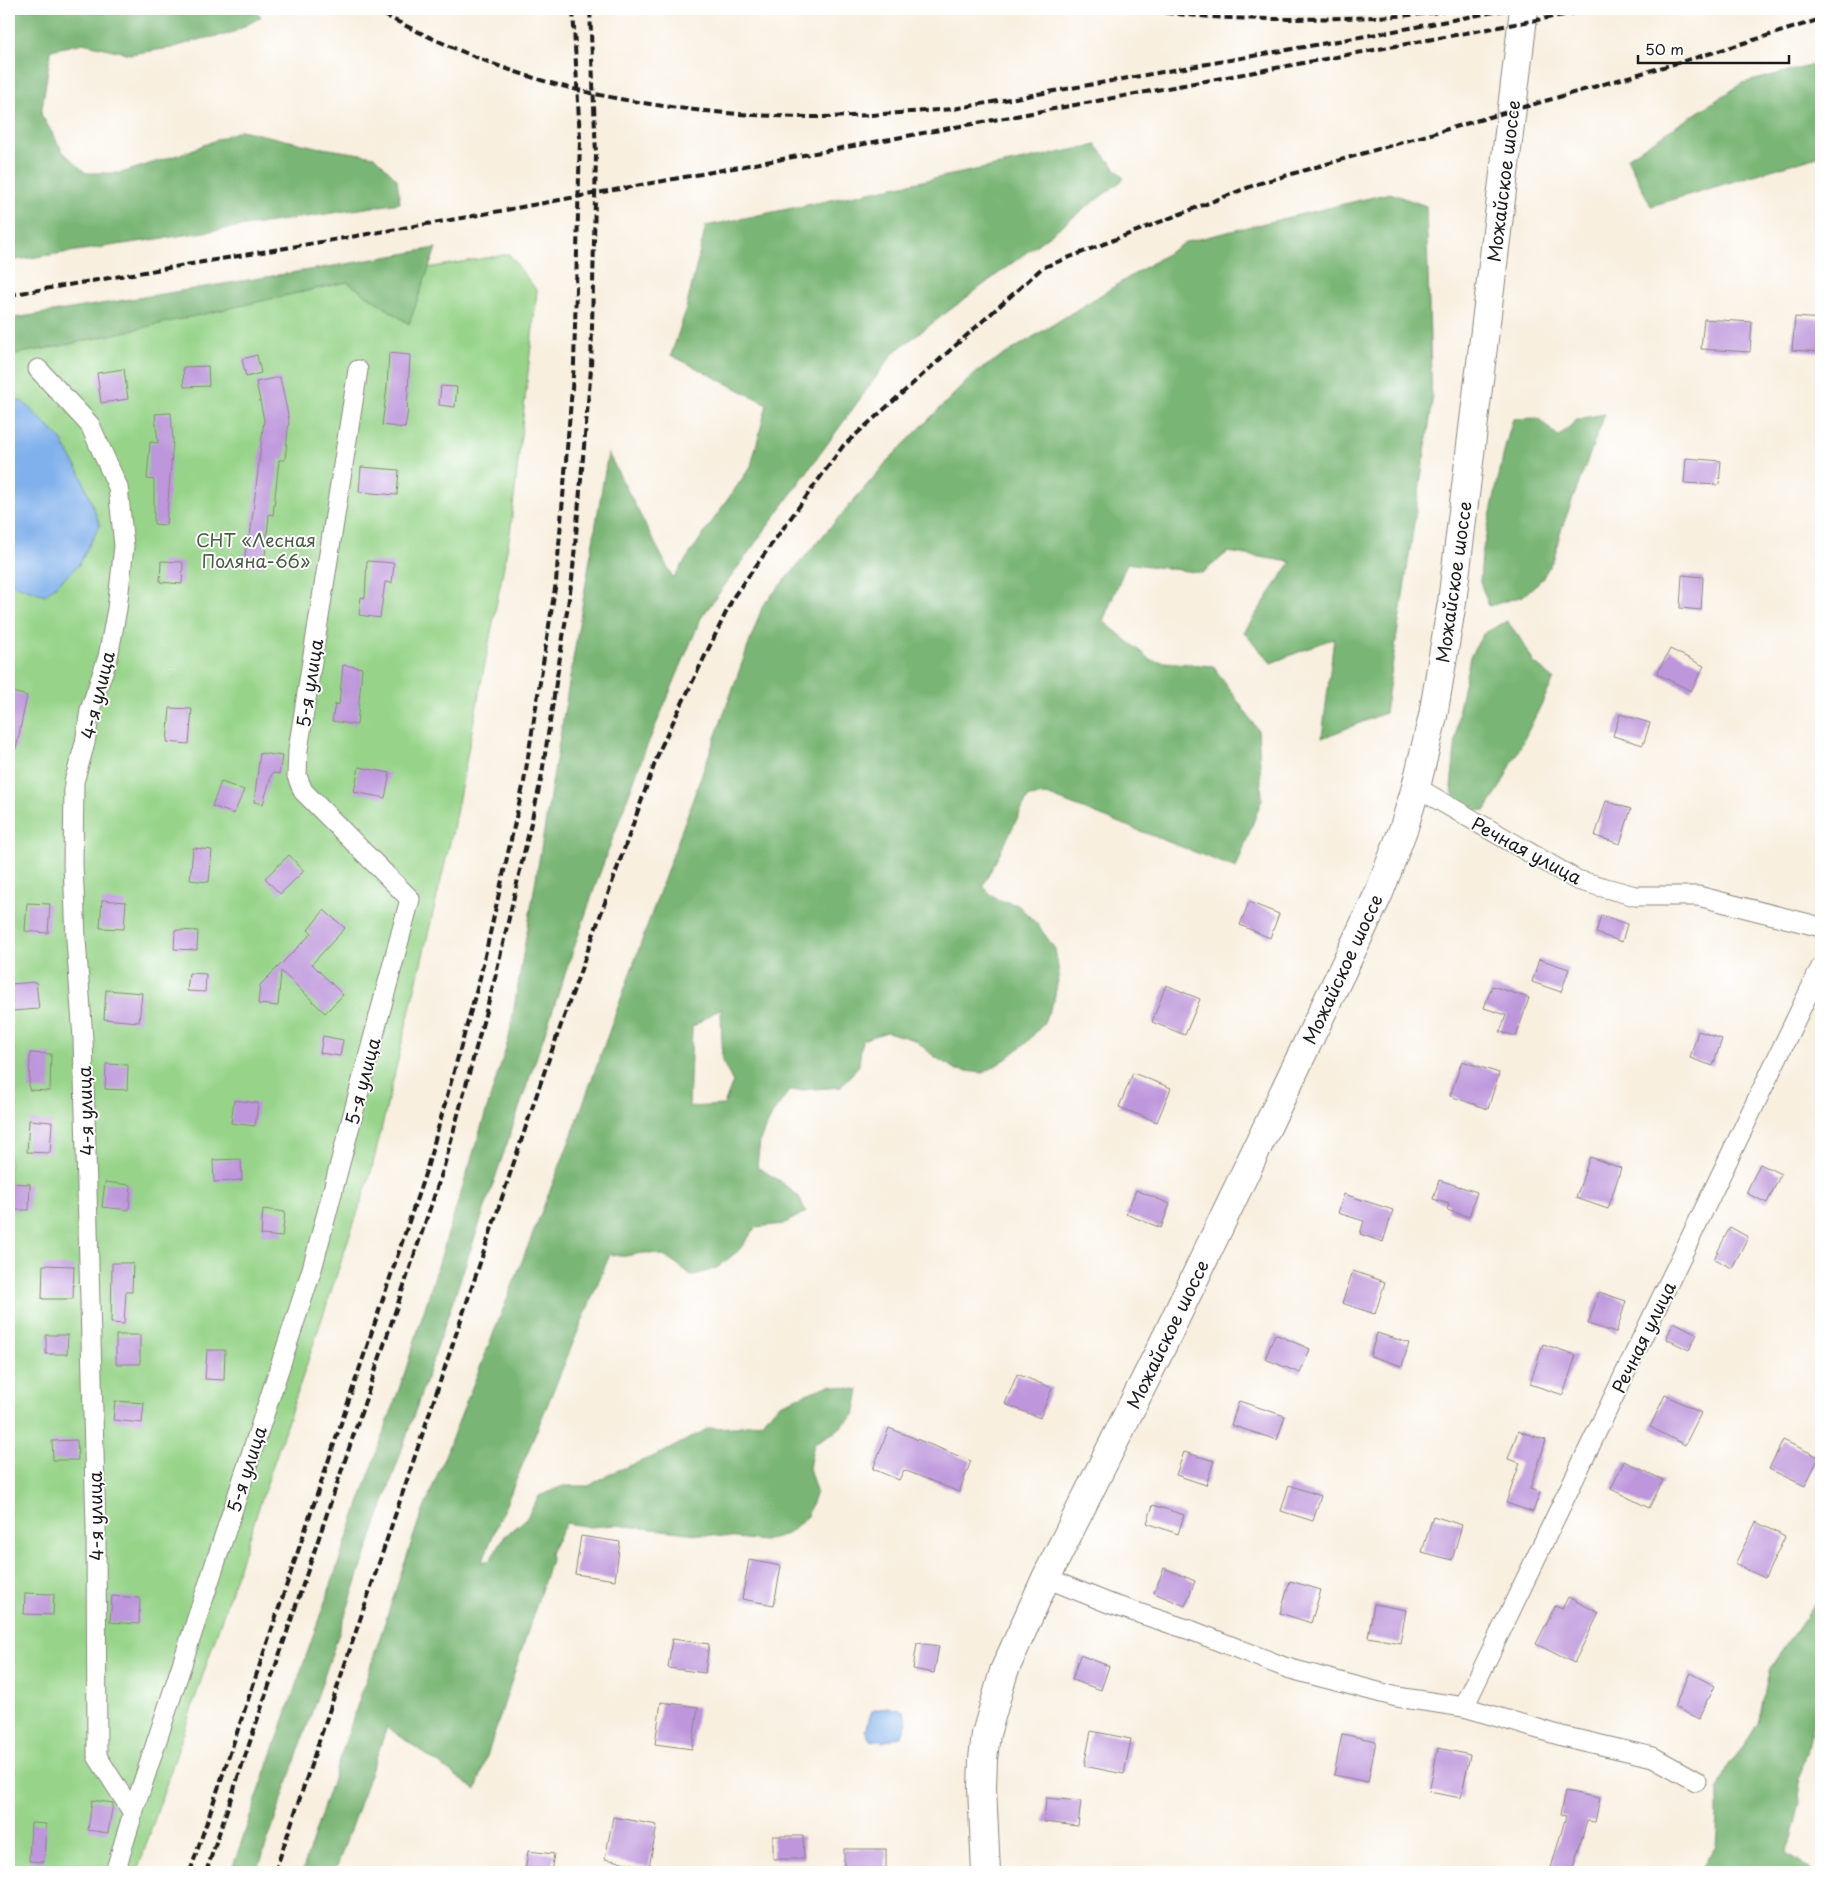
<svg xmlns="http://www.w3.org/2000/svg" width="1830" height="1881" font-family="'Playpen Sans',sans-serif">
	<style>
		.green { fill: #97d489; stroke: #5a7852 }
		.forest { fill: #79b675; stroke: #4a6948; fill-rule: evenodd }
		.water { fill: #81b1ec; stroke: #4e6684 }
		.building { fill: #bd96db }
		.lines { fill: none; stroke-linecap: round; stroke-linejoin: round }
		.minor-casing { stroke: #8a867e; stroke-width: 21 }
		.primary-casing { stroke: #8a867e; stroke-width: 30 }
		.minor { stroke: #fff; stroke-width: 19 }
		.primary { stroke: #fff; stroke-width: 28 }
		.rail { stroke: #1c1c1c; stroke-width: 4; stroke-dasharray: 8 4; stroke-linecap: butt }
		.labels { text-anchor: middle; dominant-baseline: central; stroke-width: 4; stroke-linejoin: round; paint-order: stroke }
		.street-label { font-size: 18px; fill: #1c1c1c; stroke: #fff }
		.park-label { font-size: 18px; fill: #475c42; stroke: #fff }
	</style>
	<rect width="100%" height="100%" fill="#fff"/>
	<filter id="ink" filterUnits="userSpaceOnUse"><feTurbulence type="fractalNoise" baseFrequency=".02" numOctaves="2"/><feDisplacementMap in="SourceGraphic" scale="10" xChannelSelector="R" yChannelSelector="G"/><feConvolveMatrix kernelMatrix="1 2 1 2 8 2 1 2 1" color-interpolation-filters="sRGB"/></filter>
	<filter id="wash" filterUnits="userSpaceOnUse"><feTurbulence type="fractalNoise" baseFrequency=".0096" numOctaves="4" result="noise"/><feDisplacementMap in="SourceGraphic" scale="20" xChannelSelector="R" yChannelSelector="G"/><feGaussianBlur stdDeviation="1.12" result="paint"/><feColorMatrix in="noise" values="0 0 0 0 0 0 0 0 0 0 0 0 0 0 0 0 0 1.4 0 .05"/><feComposite in="paint" operator="in"/></filter>
	<g filter="url(#wash)">
		<rect width="100%" height="100%" fill="#f8efdf"/>
		<path class="green" d="M509 254 537 291 510 534 452 834 371 1172 137 1872H9V340Z"/>
		<g class="forest">
			<path d="M9 9H255L261 17 230 34 201 39 171 48 130 54 83 43 51 50 41 114 63 152 86 173H121L184 153 241 130 316 147 374 156 397 179 400 203 9 261Z"/>
			<path d="M1821 63V155L1651 206 1627 158 1743 83Z"/>
			<path d="M1096 145 1124 179 894 352 701 618 644 753 598 878 257 1872H231L405 1372 509 1038 608 453 673 578 751 466 767 404 671 355 685 313 706 226Z"/>
			<path d="M1390 193 1426 206 1432 406 1385 713 1322 738 1334 638 1271 663 1244 632 1291 562 1228 552 1202 573 1127 563 1103 621 1152 661 1213 666 1258 730 1262 799 1236 868 1047 795 1028 797 983 886 996 899 1018 905 1037 924 1055 949 1059 974 1054 1000 1043 1024 1027 1042 1006 1059 984 1073 957 1070 935 1057 915 1040 887 1032 862 1040 859 1065 841 1087 789 1091 773 1113 760 1140 757 1167 780 1181 799 1197 806 1212 783 1224 756 1227 739 1250 717 1268 692 1276C679 1265 663 1251 644 1253 628 1254 627 1259 610 1254L482 1562 490 1560 505 1536 526 1519 539 1496 563 1486H589L611 1473 662 1453 709 1428 736 1427 761 1422 780 1404 830 1385 859 1390 854 1415 835 1432 814 1443 809 1468 816 1492 807 1516 789 1533 764 1541 615 1525 590 1527 566 1523 550 1553 551 1560 476 1790 387 1727 335 1872H302L416 1529 570 1140 763 605 893 455 975 373 1186 242ZM721 1008 722 1061 733 1082 724 1105 689 1107 692 1027Z"/>
			<path d="M436 248 409 324 347 282 61 346 9 355V319L346 264Z"/>
			<path d="M1605 414 1560 533 1554 558 1542 579 1523 596 1489 606 1480 582 1482 554 1506 443 1513 419 1538 418 1558 437 1578 419Z"/>
			<path d="M1507 621 1522 641 1534 663 1554 679 1500 787 1486 810 1461 812 1451 788 1459 708 1470 657 1483 634Z"/>
			<path d="M1821 1575V1680L1815 1702 1813 1727 1808 1753 1798 1777 1800 1804 1787 1854 1814 1872H1700L1716 1846 1718 1817V1790L1728 1766 1744 1746 1758 1723 1770 1668 1817 1600Z"/>
		</g>
		<g class="water">
			<path d="M9 401H22L60 438 81 475 100 525 78 566 45 595 9 583Z"/>
			<path d="M887 1707 904 1711 907 1723 902 1735 884 1742 870 1740 865 1730 872 1711Z"/>
		</g>
		<g id="blocks">
			<g class="building">
				<path d="M1795 317 1821 319V352L1792 350Z"/>
				<path d="M1704 319 1752 322 1750 352 1701 349Z"/>
				<path d="M389 353 410 355 407 410H408L405 428 382 425 387 387Z"/>
				<path d="M257 355 261 373 246 377 242 359Z"/>
				<path d="M208 366 209 386 184 387 183 367Z"/>
				<path d="M124 369 128 399 101 403 97 373Z"/>
				<path d="M280 377 289 420 285 460H279L273 515 269 514 264 567 244 565 247 537H250L264 420 256 382Z"/>
				<path d="M441 386 457 387 455 407 439 405Z"/>
				<path d="M171 413 173 441 166 525 154 524V480L147 479 150 442 158 443 155 414Z"/>
				<path d="M1686 458 1721 461 1719 485 1684 483Z"/>
				<path d="M361 467 399 470 397 495 359 492Z"/>
				<path d="M161 561 183 562 182 584 160 582Z"/>
				<path d="M367 561 394 563 392 583 385 582 380 618 359 615 361 597 365 598Z"/>
				<path d="M1682 575 1703 577 1701 610 1680 608Z"/>
				<path d="M1670 649 1704 666 1691 691 1657 674Z"/>
				<path d="M343 665 362 668 357 725 332 721 335 704 339 705Z"/>
				<path d="M9 691 27 696 16 749 9 748Z"/>
				<path d="M170 708 192 709 189 744 167 742Z"/>
				<path d="M1620 714 1650 723 1643 745 1613 736Z"/>
				<path d="M260 753 282 756 279 774 272 773 263 804 254 802Z"/>
				<path d="M359 767 390 773 385 798 354 792Z"/>
				<path d="M221 782 244 790 234 814 212 806Z"/>
				<path d="M1606 801 1631 809 1620 844 1595 836Z"/>
				<path d="M193 848 212 850 209 882 190 880Z"/>
				<path d="M289 855 304 871 280 894 265 878Z"/>
				<path d="M102 900 126 902 124 929 100 928Z"/>
				<path d="M1249 902 1279 914 1270 938 1240 925Z"/>
				<path d="M27 903 50 904 48 933 25 931Z"/>
				<path d="M324 910 345 928 312 964 343 995 325 1013 281 971 278 1006 258 1004 260 985 312 933 308 930Z"/>
				<path d="M1601 915 1627 924 1622 942 1596 933Z"/>
				<path d="M175 930 198 931 197 950 174 949Z"/>
				<path d="M1539 959 1569 969 1561 992 1532 982Z"/>
				<path d="M189 973 206 974 205 992 187 991Z"/>
				<path d="M36 982 39 1009 13 1011 10 984Z"/>
				<path d="M1166 985 1200 999 1185 1035 1152 1022Z"/>
				<path d="M1492 986 1529 998 1516 1036 1500 1032 1506 1015 1484 1008Z"/>
				<path d="M106 990 142 993 139 1022 104 1019Z"/>
				<path d="M1698 1031 1722 1039 1713 1066 1690 1058Z"/>
				<path d="M323 1036 343 1040 340 1056 320 1053Z"/>
				<path d="M30 1053 51 1054 50 1091 29 1090Z"/>
				<path d="M1462 1061 1499 1073 1488 1109 1450 1096Z"/>
				<path d="M106 1064 128 1065 127 1090 105 1089Z"/>
				<path d="M1133 1073 1171 1088 1157 1122 1119 1107Z"/>
				<path d="M234 1100 258 1103 255 1126 231 1123Z"/>
				<path d="M29 1120 52 1122 50 1153 27 1152Z"/>
				<path d="M1590 1157 1621 1168 1608 1209 1576 1198Z"/>
				<path d="M241 1159 242 1180 214 1182 213 1160Z"/>
				<path d="M1760 1164 1781 1174 1767 1203 1746 1193Z"/>
				<path d="M1439 1180 1477 1192 1469 1217 1447 1210 1449 1204 1433 1199Z"/>
				<path d="M105 1182 131 1185 129 1210 102 1207Z"/>
				<path d="M9 1183 30 1184 29 1210H9Z"/>
				<path d="M1136 1190 1170 1204 1161 1228 1126 1214Z"/>
				<path d="M1344 1194 1393 1210 1383 1242 1360 1234 1364 1221 1338 1213Z"/>
				<path d="M263 1209 285 1212 282 1237 261 1235Z"/>
				<path d="M1730 1227 1748 1237 1732 1268 1714 1259Z"/>
				<path d="M112 1263H133L132 1292H126L124 1324 111 1323Z"/>
				<path d="M43 1265 74 1266 73 1299H42Z"/>
				<path d="M1353 1271 1385 1282 1375 1314 1342 1303Z"/>
				<path d="M1599 1292 1626 1301 1616 1333 1588 1324Z"/>
				<path d="M1674 1322 1697 1334 1689 1350 1666 1339Z"/>
				<path d="M1377 1333 1409 1343 1402 1366 1370 1356Z"/>
				<path d="M1275 1334 1310 1349 1300 1373 1265 1359Z"/>
				<path d="M46 1335H68L67 1354H46Z"/>
				<rect x="116" y="1335" width="24" height="29"/>
				<path d="M1543 1344 1576 1355 1563 1395 1530 1384Z"/>
				<path d="M207 1350H225L224 1380 205 1379Z"/>
				<path d="M1017 1374 1052 1388 1040 1418 1005 1404Z"/>
				<path d="M1665 1395 1701 1413 1685 1445 1650 1427Z"/>
				<path d="M115 1401 144 1403 142 1423 113 1420Z"/>
				<path d="M1239 1401 1285 1416 1277 1440 1231 1425Z"/>
				<path d="M889 1428 971 1461 959 1492 904 1470 899 1480 873 1469Z"/>
				<path d="M1518 1431 1546 1440 1530 1489 1540 1492 1533 1512 1506 1503 1520 1463 1508 1459Z"/>
				<path d="M77 1440 78 1460H53L52 1441Z"/>
				<path d="M1783 1440 1819 1457 1805 1486 1769 1469Z"/>
				<path d="M1184 1452 1214 1461 1206 1485 1176 1475Z"/>
				<path d="M1624 1461 1663 1480 1649 1508 1611 1489Z"/>
				<path d="M1289 1485 1321 1496 1313 1521 1281 1511Z"/>
				<path d="M1153 1505 1184 1515 1178 1534 1147 1523Z"/>
				<path d="M1433 1516 1462 1525 1452 1560 1422 1552Z"/>
				<path d="M1756 1522 1785 1537 1765 1578 1735 1564Z"/>
				<path d="M581 1536 620 1542 615 1580 575 1574Z"/>
				<path d="M749 1560 781 1566 774 1605 742 1599Z"/>
				<path d="M1164 1568 1195 1581 1185 1606 1154 1593Z"/>
				<path d="M1290 1581 1321 1590 1311 1623 1280 1613Z"/>
				<path d="M25 1593 54 1594 53 1615 24 1614Z"/>
				<path d="M112 1596 140 1598 139 1624 110 1622Z"/>
				<path d="M1568 1597 1599 1613 1574 1663 1536 1644 1555 1606 1562 1609Z"/>
				<path d="M1374 1604 1406 1610 1400 1643 1368 1637Z"/>
				<path d="M672 1639 709 1644 705 1673 668 1668Z"/>
				<path d="M917 1643 939 1646 934 1673 913 1669Z"/>
				<path d="M1080 1655 1109 1666 1101 1690 1072 1680Z"/>
				<path d="M1690 1673 1715 1686 1699 1719 1674 1707Z"/>
				<path d="M661 1702 698 1707 692 1749 655 1744Z"/>
				<path d="M1091 1731 1131 1739 1124 1774 1084 1766Z"/>
				<path d="M1342 1734 1376 1741 1368 1782 1334 1775Z"/>
				<path d="M1438 1748 1470 1755 1461 1798 1429 1792Z"/>
				<path d="M1565 1791 1600 1798 1595 1822 1587 1821 1572 1872H1565L1551 1868 1566 1816 1560 1815Z"/>
				<path d="M1046 1798 1081 1801 1078 1826 1044 1822Z"/>
				<path d="M92 1800 113 1803 108 1833 88 1830Z"/>
				<path d="M613 1817 657 1825 649 1867 605 1859Z"/>
				<path d="M31 1823 46 1824 44 1862 29 1861Z"/>
				<path d="M773 1836H803L804 1859H773Z"/>
				<rect x="844" y="1849" width="42" height="21"/>
				<path d="M528 1851 554 1854 551 1872H525Z"/>
			</g>
		</g>
	</g>
	<g filter="url(#ink)">
		<use href="#blocks" fill-opacity="0" stroke="#8a867e" stroke-width="1"/>
		<g class="lines">
			<g class="minor-casing">
				<g id="minor">
					<path d="M38 369 90 425 118 487 124 546 117 609 108 657 90 710 85 743 74 782 73 864 76 939 83 1039 96 1527 97 1756 133 1813 115 1872"/>
					<path d="M1416 787 1577 880 1635 896H1698L1821 927"/>
					<path d="M1046 1578 1111 1604 1193 1631 1287 1668 1397 1697 1464 1707 1562 1736 1653 1757 1696 1781"/>
					<path d="M1464 1707 1821 967"/>
					<path d="M133 1813 312 1269 410 899 303 791 297 776 298 750 358 370"/>
				</g>
			</g>
			<g class="primary-casing">
				<path id="primary" d="M986 1872 982 1788 983 1759 986 1734 1004 1671 1046 1578 1163 1344 1353 948 1379 893 1404 827 1416 787 1433 716 1452 602 1524 9"/>
			</g>
			<use href="#minor" class="minor"/>
			<use href="#primary" class="primary"/>
			<g class="rail">
				<path d="M373 9C441 45 516 77 591 93 663 109 739 116 813 117 859 117 906 112 953 109L1394 31 1510 9"/>
				<path d="M1141 9C1208 20 1276 20 1343 18 1381 17 1420 16 1457 9"/>
				<path d="M9 295 462 218 1596 9"/>
				<path d="M190 1872 427 1168 480 978 524 782 556 582 574 364 580 139 573 9"/>
				<path d="M206 1872 443 1170 495 978 541 780 572 579 591 369 596 155 590 9"/>
				<path d="M275 1872 546 1067 660 749 734 596 843 446 1042 268 1257 184 1715 52 1821 19"/>
			</g>
		</g>
	</g>
	<g class="labels">
		<g class="street-label">
			<text transform="translate(1503 181) rotate(-83)">Можайское шоссе</text>
			<text transform="translate(1453 582) rotate(-82)">Можайское шоссе</text>
			<text transform="translate(309 683) rotate(-81)">5-я улица</text>
			<text transform="translate(97 695) rotate(-76)">4-я улица</text>
			<text transform="translate(1527 850) rotate(28)">Речная улица</text>
			<text transform="translate(1342 969) rotate(-65)">Можайское шоссе</text>
			<text transform="translate(362 1081) rotate(-75)">5-я улица</text>
			<text transform="translate(85 1111) rotate(-92)">4-я улица</text>
			<text transform="translate(1167 1334) rotate(-64)">Можайское шоссе</text>
			<text transform="translate(1643 1337) rotate(-64)">Речная улица</text>
			<text transform="translate(246 1469) rotate(-72)">5-я улица</text>
			<text transform="translate(95 1516) rotate(-91)">4-я улица</text>
		</g>
		<g class="park-label">
			<text x="256" y="539">СНТ «Лесная<tspan x="256" dy="21">Поляна-66»</tspan></text>
		</g>
	</g>
	<rect width="1830" height="1881" fill="none" stroke="#fff" stroke-width="30"/>
	<path d="M1638 55v8h151v-8" fill="none" stroke="#1c1c1c" stroke-width="2.5"/>
	<text x="1645" y="55" font-size="15" fill="#1c1c1c" stroke="#ffffff" stroke-width="4" paint-order="stroke">50 m</text>
</svg>
